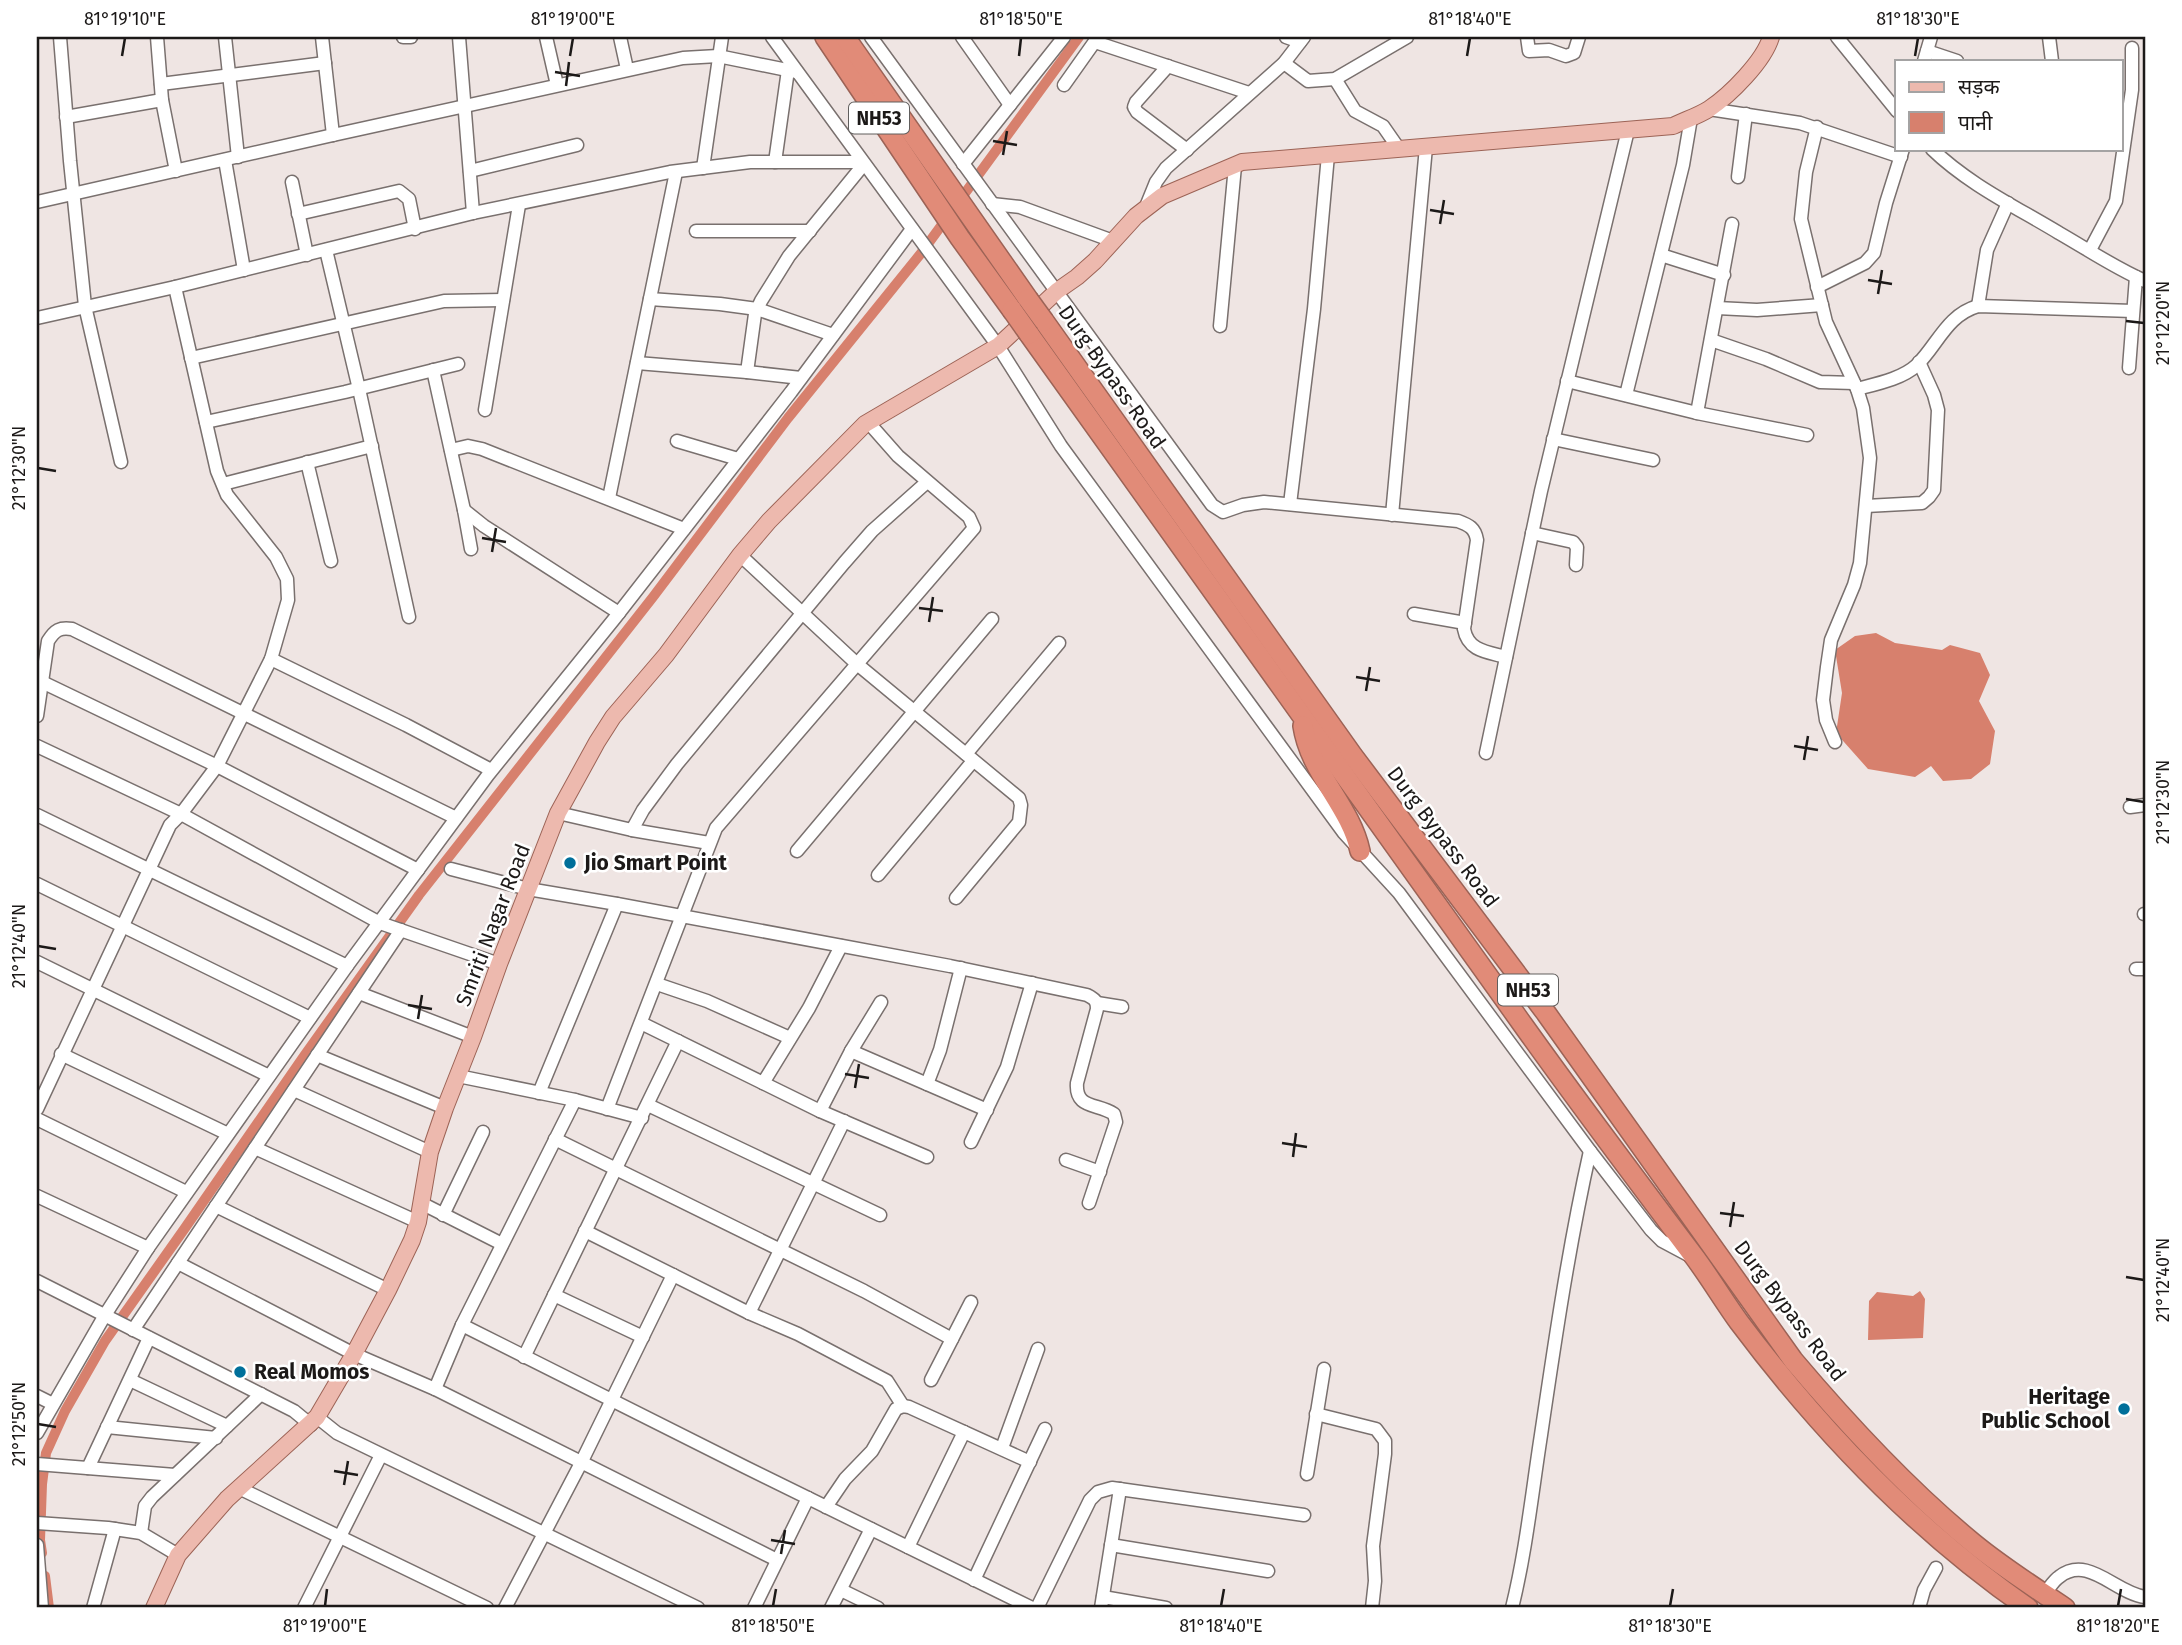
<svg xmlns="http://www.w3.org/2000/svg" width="2182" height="1645" font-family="'Fira Sans','Noto Sans Devanagari',sans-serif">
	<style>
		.water { fill: #d7806d }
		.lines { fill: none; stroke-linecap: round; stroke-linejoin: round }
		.canal { stroke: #d7806d; stroke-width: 10 }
		.minor-casing { stroke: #79706e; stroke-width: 15 }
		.major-casing { stroke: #9c6356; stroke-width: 18 }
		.highway-casing { stroke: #9c6356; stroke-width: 22 }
		.minor { stroke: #fff; stroke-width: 12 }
		.major { stroke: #edb9ae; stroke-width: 16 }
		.highway { stroke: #e18b78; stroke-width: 19 }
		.highway-bridge-casing { stroke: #9c6356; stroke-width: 22; stroke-linecap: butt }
		.highway-bridge { stroke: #e18b78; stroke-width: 19 }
		.ticks { fill: none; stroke: #1c1918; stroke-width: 2.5 }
		.poi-dot { fill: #006f9a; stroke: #fff; stroke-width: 2.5 }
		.labels { text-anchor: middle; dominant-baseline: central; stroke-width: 5; stroke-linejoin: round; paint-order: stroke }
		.shield { fill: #fff; stroke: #605e5d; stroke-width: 2 }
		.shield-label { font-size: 19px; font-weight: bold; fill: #1c1918 }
		.street-label { font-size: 21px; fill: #1c1918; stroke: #fff }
		.poi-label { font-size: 21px; font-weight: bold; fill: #1c1918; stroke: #fff; text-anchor: start }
		.neatline { fill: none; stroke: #1c1918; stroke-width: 2.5 }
		.ticks-label { font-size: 18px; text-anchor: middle; fill: #1c1918 }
	</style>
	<rect width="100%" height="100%" fill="#efe5e3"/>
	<g class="water">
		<path d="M1876 633 1895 643 1942 650 1950 645 1980 653 1990 675 1979 701 1995 731 1990 764 1971 779 1943 781 1931 766 1915 777 1868 769 1836 733 1842 693 1835 650 1855 636Z"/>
		<path d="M1920 1291 1925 1299 1923 1338 1868 1340 1869 1301 1877 1292 1913 1296Z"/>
	</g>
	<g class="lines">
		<g class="canal">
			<path d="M42 1553 40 1540 42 1484 46 1453 65 1411 105 1341 185 1228 304 1056 419 895 653 597 788 418 922 252 1079 37"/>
			<path d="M45 1576 49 1608"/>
		</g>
		<g class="minor-casing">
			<g id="minor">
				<path d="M60 37 70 161 85 306 121 462"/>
				<path d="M157 37 162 100 176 171"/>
				<path d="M225 37 238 157"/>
				<path d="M322 37 333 135 683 58 718 56 797 72"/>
				<path d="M403 37H411"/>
				<path d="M459 37 473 213"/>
				<path d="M546 37 557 85"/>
				<path d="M620 37 627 69"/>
				<path d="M772 37 998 346 1061 446 1344 833 1399 893 1590 1151 1651 1230 1662 1241 1692 1257"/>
				<path d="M871 37 1212 505 1223 512 1243 505 1264 502 1458 521C1469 525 1475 528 1477 540L1464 629C1468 651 1487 652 1506 657"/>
				<path d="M962 37 1010 105"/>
				<path d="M1286 37 1300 42"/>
				<path d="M1527 37 1529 51 1549 50 1566 56 1574 53 1579 37"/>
				<path d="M1837 37 1897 111"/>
				<path d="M2049 37 2052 61"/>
				<path d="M1095 42 1249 93"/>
				<path d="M1927 51 1957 61"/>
				<path d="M1924 61 1931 37"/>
				<path d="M1284 63 1308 81 1335 79 1407 37"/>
				<path d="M1168 66 1136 102 1134 107 1137 112 1187 150"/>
				<path d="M1335 79 1355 111 1383 126 1399 149"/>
				<path d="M161 84 325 63"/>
				<path d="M1064 85 1098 37"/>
				<path d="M1709 109 1800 123 1901 157"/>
				<path d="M66 117 162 100"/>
				<path d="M1817 127 1806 172 1801 219 1826 322 1857 389 1863 408 1870 458 1860 563 1854 585 1831 640 1827 667 1823 700 1826 720 1835 742"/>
				<path d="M1932 149C1968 184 2016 207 2059 233 2087 249 2115 268 2145 281"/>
				<path d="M225 160 244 270"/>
				<path d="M775 162 788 70"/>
				<path d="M963 164 1064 37"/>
				<path d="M703 168 722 37"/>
				<path d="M470 171 577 145"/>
				<path d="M1738 177 1746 114"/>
				<path d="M292 182 307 255"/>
				<path d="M37 202 333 135"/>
				<path d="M992 204 1020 207 1113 241"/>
				<path d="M1145 209 1156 182 1166 168 1284 63 1304 37"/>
				<path d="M298 214 399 191 409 199 415 229"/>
				<path d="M696 231H810"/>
				<path d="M326 250 359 389 409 617"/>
				<path d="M2090 250 2116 201 2132 90V48"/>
				<path d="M1661 255 1724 275"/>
				<path d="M1817 287 1865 263 1874 253 1886 203 1903 149"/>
				<path d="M650 299 720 304 757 309 833 335"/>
				<path d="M1978 306 1987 250 2008 203"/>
				<path d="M1717 308 1757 310 1822 305"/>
				<path d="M37 318 175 287 473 213 670 172 750 162H862"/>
				<path d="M1220 326 1235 166"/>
				<path d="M1711 340 1766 359 1820 382 1854 383"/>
				<path d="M191 358 444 301 503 300"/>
				<path d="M637 363 747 372 801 378"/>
				<path d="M2129 368 2136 277"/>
				<path d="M433 370 464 510 471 549"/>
				<path d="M747 372 755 314 761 301 789 256 864 164"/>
				<path d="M1567 381 1697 413 1807 435"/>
				<path d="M1857 389C1876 384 1902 379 1917 365 1938 344 1947 315 1978 306L2133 311"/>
				<path d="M1626 395 1683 165 1691 118"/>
				<path d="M485 410 519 205"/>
				<path d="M1697 413 1732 224"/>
				<path d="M206 422 345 392 458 364"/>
				<path d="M1553 439 1653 460"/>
				<path d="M677 441 738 459"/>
				<path d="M451 450 468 446 482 449 684 529"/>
				<path d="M307 462 331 561"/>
				<path d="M223 484 372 446"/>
				<path d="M609 498 676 172"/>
				<path d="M1290 504 1314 309 1328 155"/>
				<path d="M1866 506 1922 503 1929 497 1934 490 1938 410 1934 395 1919 362"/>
				<path d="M464 510 484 526 619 613"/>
				<path d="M1392 515 1426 147"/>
				<path d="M1532 533 1573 542 1577 547 1576 565"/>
				<path d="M740 555 857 664 1019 798 1021 805 1019 822 956 898"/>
				<path d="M1414 614 1465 623"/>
				<path d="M271 659 406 725 491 770"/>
				<path d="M42 682 217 766 418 870"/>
				<path d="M37 716 48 641C55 630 60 627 72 629L456 818"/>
				<path d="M37 746 181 814 380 923 499 964"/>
				<path d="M1486 753 1541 491 1628 130"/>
				<path d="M966 754 1059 643"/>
				<path d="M2130 807 2145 805"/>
				<path d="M558 813 632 830 709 843"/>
				<path d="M37 815 347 966"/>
				<path d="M632 830 643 810 677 764 844 563 872 531 927 482"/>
				<path d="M797 851 992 619"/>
				<path d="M451 869 528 889 617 904 950 966 1087 995C1095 999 1097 1001 1097 1009L1077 1083C1075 1109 1097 1103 1114 1114L1116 1122 1089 1203"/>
				<path d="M878 875 973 761"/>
				<path d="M37 884 310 1018"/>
				<path d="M2144 914H2145"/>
				<path d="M37 962 269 1076"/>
				<path d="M2136 969H2145"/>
				<path d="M657 984 707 1001 790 1038"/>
				<path d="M359 993 473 1037"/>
				<path d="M1097 1003 1122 1007"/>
				<path d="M641 1023 820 1111 927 1157"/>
				<path d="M851 1051 987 1110"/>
				<path d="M61 1054 228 1134"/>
				<path d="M317 1055 445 1108"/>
				<path d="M458 1076 575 1100 642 1118"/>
				<path d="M763 1083 809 1008 841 946"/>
				<path d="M927 1084 940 1050 961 968"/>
				<path d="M294 1090 430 1152"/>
				<path d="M539 1093 617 904"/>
				<path d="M648 1105 880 1215"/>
				<path d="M37 1109 170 825 181 814 217 766 271 659 288 600 287 579 276 557 227 495 217 471 175 287"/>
				<path d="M607 1109 716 828 974 528 969 517 898 456 868 422"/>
				<path d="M820 1111 851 1051 881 1002"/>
				<path d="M37 1119 186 1192"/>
				<path d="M555 1139 864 1291 952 1339"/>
				<path d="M971 1142 1007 1067 1032 983"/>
				<path d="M255 1148 418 1222"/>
				<path d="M1066 1160 1100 1172"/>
				<path d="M37 1196 148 1248"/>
				<path d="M421 1203 502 1244"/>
				<path d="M216 1206 388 1290"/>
				<path d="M443 1215 483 1132"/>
				<path d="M585 1231 749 1313 798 1334 887 1381 903 1406"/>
				<path d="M178 1263 354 1354 435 1389 777 1560"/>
				<path d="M37 1281 294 1411 311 1425"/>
				<path d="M554 1295 643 1337"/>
				<path d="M749 1313 844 1121"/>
				<path d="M462 1325 745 1467 1032 1608"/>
				<path d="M133 1330 401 930"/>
				<path d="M524 1357 678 1041"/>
				<path d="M130 1380 227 1426"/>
				<path d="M931 1380 971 1302"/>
				<path d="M435 1389 462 1325 575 1100"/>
				<path d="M37 1396 53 1404"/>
				<path d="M1316 1414 1376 1429 1385 1441V1454L1373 1546 1375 1581 1372 1608"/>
				<path d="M317 1417 337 1433 698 1608"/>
				<path d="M107 1427 216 1438"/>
				<path d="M37 1433 105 1315 148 1248 347 966 488 775 615 618 791 392 912 229"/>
				<path d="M1002 1448 1038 1349"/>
				<path d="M37 1464 175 1475"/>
				<path d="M88 1468 149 1338"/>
				<path d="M1307 1474 1324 1369"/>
				<path d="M239 1488 487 1608"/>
				<path d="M826 1507 845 1479 872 1451 896 1409 903 1406 909 1407 1030 1462"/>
				<path d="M37 1523 108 1528 141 1533 178 1555"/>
				<path d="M141 1533 145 1506 152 1497 261 1394"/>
				<path d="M37 1545 42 1608"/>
				<path d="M1111 1545 1268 1571"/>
				<path d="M908 1547 964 1432"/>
				<path d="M974 1580 1045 1429"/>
				<path d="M841 1590 878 1608"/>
				<path d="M2044 1594C2049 1589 2053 1581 2059 1577 2088 1554 2115 1593 2145 1597"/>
				<path d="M1103 1597 1166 1608"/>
				<path d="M93 1608 115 1529"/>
				<path d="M304 1608 381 1455"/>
				<path d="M505 1608 581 1463 673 1275"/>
				<path d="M754 1608 808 1498"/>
				<path d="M831 1608 871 1529"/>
				<path d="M1037 1608 1090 1500 1098 1492 1112 1488 1304 1515"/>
				<path d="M1101 1608 1120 1489"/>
				<path d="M1512 1608C1526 1551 1532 1493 1541 1435 1555 1340 1569 1245 1590 1151"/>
				<path d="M1919 1608 1924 1590 1936 1568"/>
			</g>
		</g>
		<g class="major-casing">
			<path id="major" d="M154 1608 178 1555 227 1499 317 1417 354 1354 388 1290 412 1240 418 1222 430 1152 445 1108 473 1037 499 964 558 813 597 742 613 717 666 655 740 555 769 521 865 424 998 346 1057 291 1077 277 1095 261 1136 216 1162 196 1242 162 1673 126C1685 120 1698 116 1709 109 1730 95 1764 61 1771 37"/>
		</g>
		<g class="highway-casing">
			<g id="highway">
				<path d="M825 37 960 238 1012 310"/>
				<path d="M845 37 1028 299"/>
				<path d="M1044 321 1353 756 1546 1013 1793 1360C1848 1425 1907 1489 1973 1543 2002 1567 2034 1587 2065 1608"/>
				<path d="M1029 334C1194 564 1358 795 1523 1025 1578 1102 1635 1178 1693 1255 1709 1276 1723 1300 1739 1322 1820 1430 1917 1531 2028 1608"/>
				<path d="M1303 726C1310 773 1350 805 1360 851"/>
			</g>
		</g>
		<use href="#minor" class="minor"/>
		<use href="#major" class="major"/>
		<use href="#highway" class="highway"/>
		<g class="highway-bridge-casing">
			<g id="highway-bridge">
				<path d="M1028 299 1044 321"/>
				<path d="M1012 310 1029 334"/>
			</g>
		</g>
		<use href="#highway-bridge" class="highway-bridge"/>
	</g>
	<path class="ticks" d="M122 56 125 38M570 56 573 38M1019 56 1021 38M1467 56 1470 38M1915 56 1918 38M555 72 580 76M566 86 569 62M993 141 1017 145M1003 155 1007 131M1430 210 1454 214M1440 224 1444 200M1868 280 1892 284M1878 294 1882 270M2126 321 2144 323M38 468 56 471M482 538 506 542M492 552 496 528M919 608 943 611M929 622 933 597M1356 677 1380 681M1366 691 1370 667M1794 746 1818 750M1804 760 1808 736M2126 799 2144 802M38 946 56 949M408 1005 432 1009M418 1019 422 995M845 1074 869 1078M855 1088 859 1064M1282 1143 1307 1147M1293 1157 1296 1133M1720 1213 1744 1216M1730 1227 1734 1202M2126 1277 2144 1280M38 1424 56 1427M334 1471 358 1475M344 1485 348 1461M771 1540 795 1544M781 1554 785 1530M325 1606 327 1589M773 1606 776 1589M1221 1606 1224 1589M1670 1606 1673 1589M2118 1606 2121 1589"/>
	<g class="poi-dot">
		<circle cx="570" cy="863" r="7"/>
		<circle cx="240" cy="1372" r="7"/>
		<circle cx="2124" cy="1409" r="7"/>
	</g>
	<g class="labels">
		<g class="shield">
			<rect x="849" y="102.5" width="60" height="31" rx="5"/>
			<rect x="1498" y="974.5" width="60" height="31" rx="5"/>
		</g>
		<g class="shield-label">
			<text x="879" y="118">NH53</text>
			<text x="1528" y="990">NH53</text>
		</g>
		<g class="street-label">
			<text transform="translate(1112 377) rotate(55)">Durg Bypass Road</text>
			<text transform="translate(1443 837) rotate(53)">Durg Bypass Road</text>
			<text transform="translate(493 925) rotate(-69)">Smriti Nagar Road</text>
			<text transform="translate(1790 1311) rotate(53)">Durg Bypass Road</text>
		</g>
		<g class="poi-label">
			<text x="584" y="863">Jio Smart Point</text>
			<text x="254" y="1372">Real Momos</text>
			<text x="2110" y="1397" text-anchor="end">Heritage<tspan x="2110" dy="24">Public School</tspan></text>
		</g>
	</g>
	<rect width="2182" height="1645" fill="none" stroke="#ffffff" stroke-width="77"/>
	<rect x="1895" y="60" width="228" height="91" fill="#ffffff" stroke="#a4a3a3" stroke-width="2"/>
	<rect x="1909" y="82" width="35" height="10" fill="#edb9ae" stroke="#a4a3a3" stroke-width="2"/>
	<text x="1958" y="94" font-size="21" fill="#1c1918">सड़क</text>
	<rect x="1909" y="112" width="35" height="21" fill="#d7806d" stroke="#a4a3a3" stroke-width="2"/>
	<text x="1958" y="130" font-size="21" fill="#1c1918">पानी</text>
	<rect x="38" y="38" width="2106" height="1568" class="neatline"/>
	<g class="ticks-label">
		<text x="125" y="25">81°19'10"E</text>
		<text x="573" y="25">81°19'00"E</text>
		<text x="1021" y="25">81°18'50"E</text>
		<text x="1470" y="25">81°18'40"E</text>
		<text x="1918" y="25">81°18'30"E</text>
		<text transform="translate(2163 323) rotate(-90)" y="6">21°12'20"N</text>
		<text transform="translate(19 468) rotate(-90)" y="6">21°12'30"N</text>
		<text transform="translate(2163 802) rotate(-90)" y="6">21°12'30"N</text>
		<text transform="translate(19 946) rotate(-90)" y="6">21°12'40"N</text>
		<text transform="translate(2163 1280) rotate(-90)" y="6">21°12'40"N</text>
		<text transform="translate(19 1424) rotate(-90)" y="6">21°12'50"N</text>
		<text x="325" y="1632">81°19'00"E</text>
		<text x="773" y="1632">81°18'50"E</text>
		<text x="1221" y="1632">81°18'40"E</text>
		<text x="1670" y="1632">81°18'30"E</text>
		<text x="2118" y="1632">81°18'20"E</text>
	</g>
</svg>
